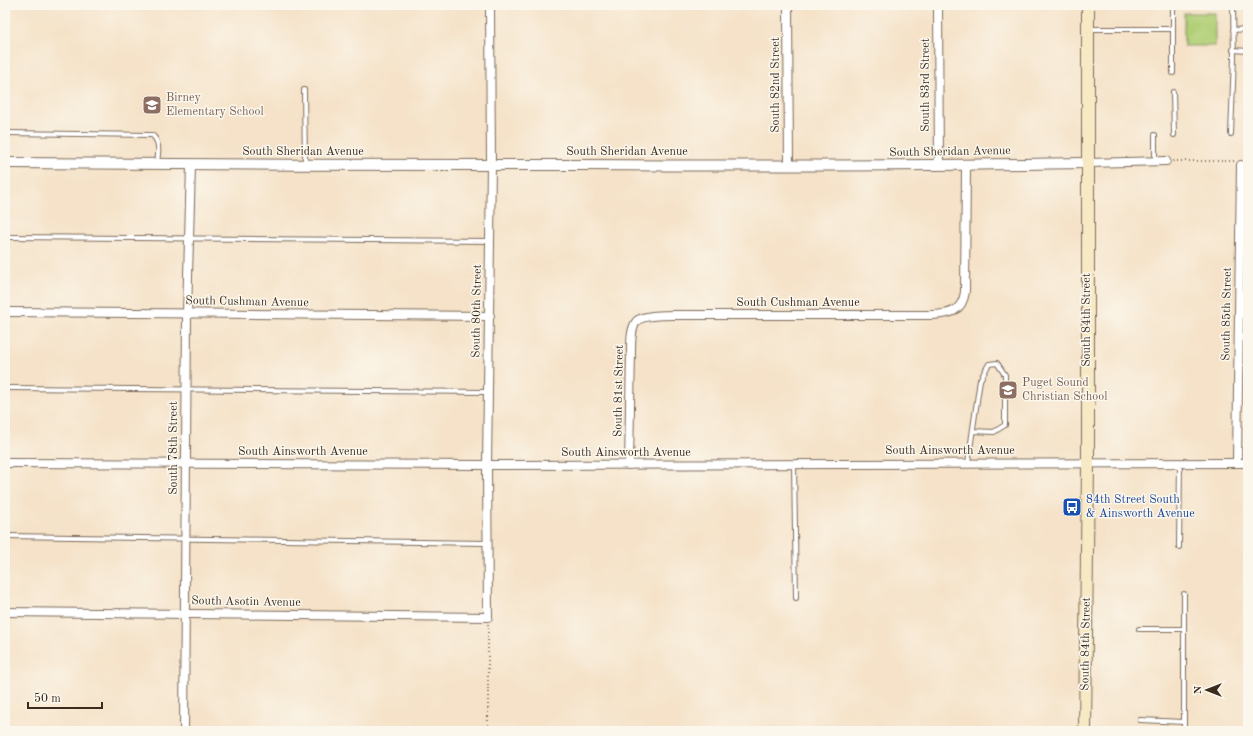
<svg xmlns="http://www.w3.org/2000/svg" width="1253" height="736" font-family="'Old Standard TT',serif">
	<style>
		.green { fill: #b0cf76; stroke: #767c4a }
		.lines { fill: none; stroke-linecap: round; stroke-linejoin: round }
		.service-casing { stroke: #7c6a5a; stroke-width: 6 }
		.minor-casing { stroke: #7c6a5a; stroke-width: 10 }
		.tertiary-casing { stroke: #7c6a5a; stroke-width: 12 }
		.secondary-casing { stroke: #7c6a5a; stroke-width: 14 }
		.path { stroke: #7c6a5a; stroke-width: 2; stroke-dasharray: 1 3; stroke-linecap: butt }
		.service { stroke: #fff; stroke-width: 4 }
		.minor { stroke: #fff; stroke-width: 8 }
		.tertiary { stroke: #fff; stroke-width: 10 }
		.secondary { stroke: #f7e9c3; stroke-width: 12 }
		.labels { text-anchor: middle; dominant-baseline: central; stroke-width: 3; stroke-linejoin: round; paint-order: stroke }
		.street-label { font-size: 12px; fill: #3b2a1e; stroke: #fbf7ec }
		.education-label { font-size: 12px; fill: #785e54; stroke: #fbf7ec; text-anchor: start }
		.transit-label { font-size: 12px; fill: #164399; stroke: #fbf7ec; text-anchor: start }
	</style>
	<rect width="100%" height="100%" fill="#fbf7ec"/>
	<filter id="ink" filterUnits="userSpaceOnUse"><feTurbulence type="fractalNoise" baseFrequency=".025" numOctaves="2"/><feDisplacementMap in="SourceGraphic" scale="8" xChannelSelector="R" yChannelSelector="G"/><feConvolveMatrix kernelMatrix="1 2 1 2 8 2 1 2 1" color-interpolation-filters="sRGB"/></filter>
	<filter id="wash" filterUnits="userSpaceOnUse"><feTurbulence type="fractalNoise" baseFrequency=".012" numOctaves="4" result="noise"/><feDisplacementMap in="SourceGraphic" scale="16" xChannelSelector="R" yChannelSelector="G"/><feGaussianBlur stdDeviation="0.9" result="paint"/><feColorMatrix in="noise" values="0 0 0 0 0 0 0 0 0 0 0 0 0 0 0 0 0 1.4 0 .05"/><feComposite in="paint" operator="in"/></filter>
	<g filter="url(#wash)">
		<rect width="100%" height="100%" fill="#f5e2c8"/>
		<rect class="green" x="1184" y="13" width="31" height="33"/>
	</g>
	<g filter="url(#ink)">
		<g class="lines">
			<g class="service-casing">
				<g id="service">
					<path d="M1173 5V73"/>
					<path d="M1089 29H1173"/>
					<path d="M1233 30 1248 29"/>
					<path d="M1233 50 1248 51"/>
					<path d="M304 90 305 164"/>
					<path d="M1173 92 1174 135"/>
					<path d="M5 133 152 135C161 143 158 153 157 164"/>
					<path d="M1231 134 1234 58 1233 5"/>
					<path d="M1155 135V161"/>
					<path d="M5 237 490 241"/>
					<path d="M5 388 488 392"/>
					<path d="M968 463 980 380 989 364 997 363 1005 375V425L994 432 973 431"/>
					<path d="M794 464 796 598"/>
					<path d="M5 536 487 543"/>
					<path d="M1179 547 1180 463"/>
					<path d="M1139 629H1184"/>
					<path d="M1140 720 1184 722"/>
					<path d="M1184 731V594"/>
				</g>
			</g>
			<g class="minor-casing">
				<g id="minor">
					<path d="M788 5 789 166"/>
					<path d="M938 5 939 165"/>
					<path d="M1088 163 1166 161"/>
					<path d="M5 312 490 316"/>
					<path d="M5 463 487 465 1248 463"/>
					<path d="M1237 463 1241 165"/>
					<path d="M629 465 631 350C631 341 631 329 636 322 641 314 673 315 682 315H933C950 314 962 312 965 292L966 165"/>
					<path d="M5 612 488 617 487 465 491 165 490 5"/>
					<path d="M184 731 187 314 191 165"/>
				</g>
			</g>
			<g class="tertiary-casing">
				<path id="tertiary" d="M5 163C197 165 390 165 582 165 751 166 920 166 1088 163"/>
			</g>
			<g class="secondary-casing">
				<path id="secondary" d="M1085 731 1088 463V5"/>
			</g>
			<g class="path">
				<path d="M1173 161H1235"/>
				<path d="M488 624V731"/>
			</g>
			<use href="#service" class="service"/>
			<use href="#minor" class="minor"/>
			<use href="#tertiary" class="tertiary"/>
			<use href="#secondary" class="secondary"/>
		</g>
	</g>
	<defs>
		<g id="school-square" transform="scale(1)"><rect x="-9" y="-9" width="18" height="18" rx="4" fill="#8d6e63" stroke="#fbf7ec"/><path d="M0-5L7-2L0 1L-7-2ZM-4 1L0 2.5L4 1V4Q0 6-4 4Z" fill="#fff"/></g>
		<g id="bus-square" transform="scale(1)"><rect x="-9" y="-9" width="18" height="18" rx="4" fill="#1a4fb4" stroke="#fbf7ec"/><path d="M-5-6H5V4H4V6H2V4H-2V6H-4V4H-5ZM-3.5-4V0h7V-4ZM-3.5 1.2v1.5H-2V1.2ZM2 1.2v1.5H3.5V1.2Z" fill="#fff"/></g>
	</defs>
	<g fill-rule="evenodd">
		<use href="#school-square" x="152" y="105"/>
		<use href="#school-square" x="1008" y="390"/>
		<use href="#bus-square" x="1072" y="507"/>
	</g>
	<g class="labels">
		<g class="street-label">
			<text transform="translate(776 85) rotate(-90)">South 82nd Street</text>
			<text transform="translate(926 85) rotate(-90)">South 83rd Street</text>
			<text x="303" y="152">South Sheridan Avenue</text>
			<text x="627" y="152">South Sheridan Avenue</text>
			<text transform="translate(950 152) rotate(-1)">South Sheridan Avenue</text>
			<text transform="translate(247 302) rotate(1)">South Cushman Avenue</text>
			<text x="798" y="303">South Cushman Avenue</text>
			<text transform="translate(477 311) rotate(-89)">South 80th Street</text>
			<text transform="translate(1227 314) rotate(-89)">South 85th Street</text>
			<text transform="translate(1087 320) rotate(-90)">South 84th Street</text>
			<text transform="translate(619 391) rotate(-89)">South 81st Street</text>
			<text transform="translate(174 448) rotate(-90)">South 78th Street</text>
			<text x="950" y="451">South Ainsworth Avenue</text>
			<text x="303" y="452">South Ainsworth Avenue</text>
			<text x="626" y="453">South Ainsworth Avenue</text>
			<text transform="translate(246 602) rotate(1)">South Asotin Avenue</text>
			<text transform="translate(1086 644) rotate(-89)">South 84th Street</text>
		</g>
		<g class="education-label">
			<text x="166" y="98">Birney<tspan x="166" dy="14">Elementary School</tspan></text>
			<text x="1022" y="383">Puget Sound<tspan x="1022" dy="14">Christian School</tspan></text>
		</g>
		<g class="transit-label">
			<text x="1086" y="500">84th Street South<tspan x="1086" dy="14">&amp; Ainsworth Avenue</tspan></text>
		</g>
	</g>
	<rect width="1253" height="736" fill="none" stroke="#fbf7ec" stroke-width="20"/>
	<g transform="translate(1207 690) rotate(270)" stroke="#fbf7ec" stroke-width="3" paint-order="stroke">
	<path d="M0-3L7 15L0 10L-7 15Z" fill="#3b2a1e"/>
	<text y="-6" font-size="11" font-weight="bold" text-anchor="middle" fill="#3b2a1e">N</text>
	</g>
	<path d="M28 702v6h74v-6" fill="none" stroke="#3b2a1e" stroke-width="2"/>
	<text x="34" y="702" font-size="12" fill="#3b2a1e" stroke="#fbf7ec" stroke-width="3" paint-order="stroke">50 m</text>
</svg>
